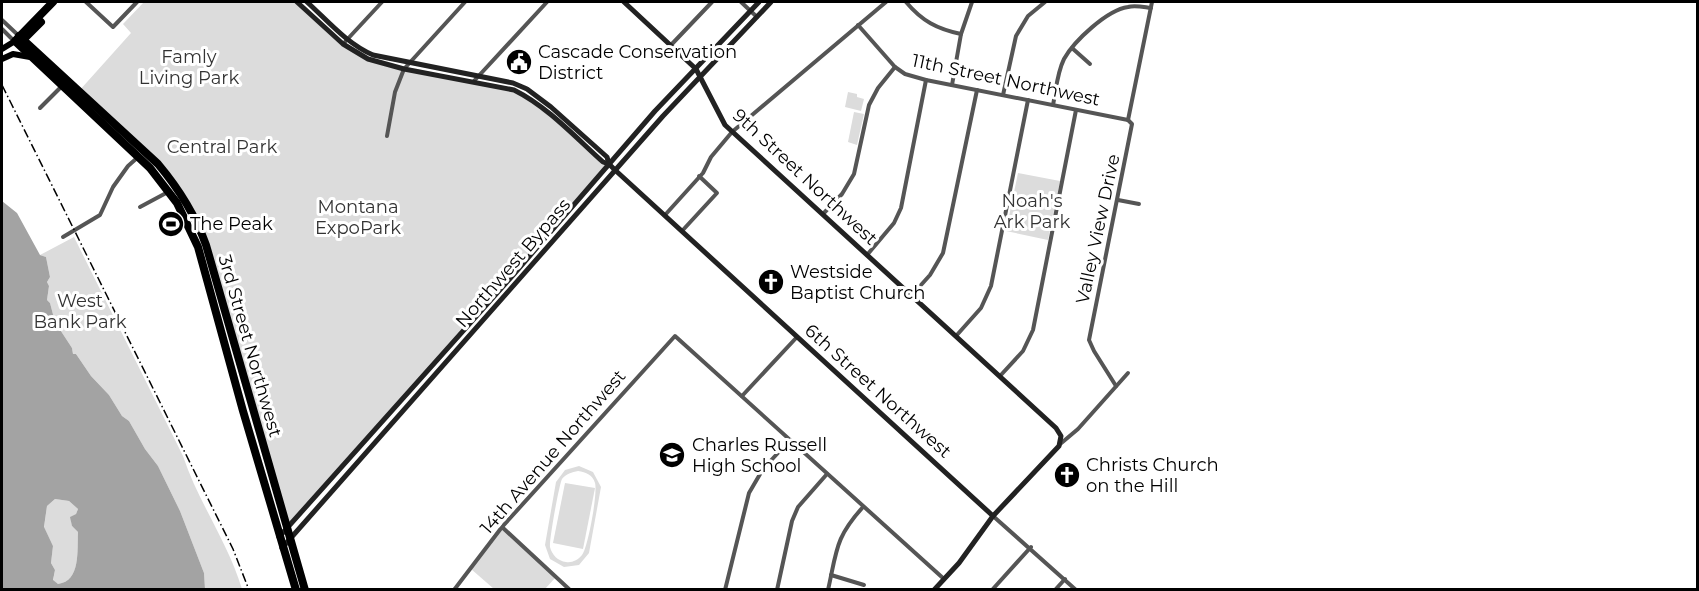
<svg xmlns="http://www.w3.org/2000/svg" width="1699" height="591" font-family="Montserrat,sans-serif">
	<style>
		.green { fill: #dcdcdc; fill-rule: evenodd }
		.water { fill: #a3a3a3; fill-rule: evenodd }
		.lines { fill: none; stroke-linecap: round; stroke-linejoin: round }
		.street { stroke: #555; stroke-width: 4 }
		.secondary { stroke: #222; stroke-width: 5 }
		.primary { stroke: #000; stroke-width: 6 }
		.highway { stroke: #000; stroke-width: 8 }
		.rail { stroke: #000; stroke-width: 1.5; stroke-dasharray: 9 3 1.5 3; stroke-linecap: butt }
		.labels { text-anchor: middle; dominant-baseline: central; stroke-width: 6; stroke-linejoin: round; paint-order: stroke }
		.poi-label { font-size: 18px; fill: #000; stroke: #fff; text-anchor: start }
		.park-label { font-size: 18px; fill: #333; stroke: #fff }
		.street-label { font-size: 18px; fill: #000; stroke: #fff }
	</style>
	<rect width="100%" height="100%" fill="#fff"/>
	<g class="green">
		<path d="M144 2H294L343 47 368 59 474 81 523 95 609 164 288 527 206 245 177 187 79 91 131 33 123 24Z"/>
		<path d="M848 92 857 94V97L864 99 861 111 845 107Z"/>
		<path d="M854 112 864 114 857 145 848 142Z"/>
		<path d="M1018 173 1060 181 1048 240 1006 231Z"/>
		<path d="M74 237 183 456C198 502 228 542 242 589H205L204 573 180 511 158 466 145 449 129 421 122 416 109 395 91 376 76 354H73L72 348 55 322 50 303 47 300 49 286 47 282 50 277 46 257 40 255Z"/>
		<path d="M579 466 593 472 601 487 589 553 579 565 564 567 550 559 545 545 556 482 565 470ZM578 471C586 472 593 475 595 483 598 492 588 548 582 555 578 560 572 563 566 562 558 561 552 555 550 547 549 540 559 485 562 479 566 474 572 472 578 471Z"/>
		<path d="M565 483 595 488 583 549 553 543Z"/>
		<path d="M55 499 69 501 78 509 76 514 71 517 72 526 78 532C77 550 81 581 58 584L53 581 55 570 51 563 53 546 44 528 47 506Z"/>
		<path d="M502 527 556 577 545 589H494L471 569Z"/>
	</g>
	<path class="water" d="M2 201 17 213 40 255 46 257 50 277 47 282 49 286 47 300 50 303 55 322 72 348 73 354H76L91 376 109 395 122 416 129 421 145 449 158 466 180 511 204 573 205 589H2ZM55 499 69 501 78 509 76 514 70 517 72 526 78 532C77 550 81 581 58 584L53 580 55 570 51 563 53 546 44 527 47 506Z"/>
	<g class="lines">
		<g class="street">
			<path d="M86 2 113 27 137 2"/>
			<path d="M741 2 757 17"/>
			<path d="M906 2C922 21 937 29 961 34"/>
			<path d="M2 20 19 36"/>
			<path d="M858 25 895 67 905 74 926 80 1128 120 1132 124 1089 340 1094 351 1116 386"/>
			<path d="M2 29 14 41"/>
			<path d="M343 44 382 2"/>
			<path d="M671 45 712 2"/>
			<path d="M1072 48 1090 64"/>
			<path d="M474 81 547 2"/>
			<path d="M952 85 961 34 972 2"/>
			<path d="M1003 95 1016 36 1028 16 1045 2"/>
			<path d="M1053 105C1056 90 1057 73 1064 59 1074 41 1107 10 1128 7 1135 5 1143 7 1151 8"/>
			<path d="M40 108 63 85"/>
			<path d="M1128 120 1152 2"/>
			<path d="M387 136 395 92 404 69 465 2"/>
			<path d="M1118 200 1139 204"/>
			<path d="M140 207 168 192"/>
			<path d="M823 214 842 194 854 174 869 105 878 88 895 67"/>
			<path d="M665 215 703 173 711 157 732 132 886 2"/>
			<path d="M682 231 717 193 699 176"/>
			<path d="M63 237 100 215 113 187 128 166 137 158"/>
			<path d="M867 255 894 223 901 208 926 80"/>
			<path d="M912 295 930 275 943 253 977 90"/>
			<path d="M956 336 981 308 991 286 1028 100"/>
			<path d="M1000 376 1023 351 1033 330 1076 110"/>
			<path d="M742 396 797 337"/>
			<path d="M1059 445 1078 429 1128 373"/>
			<path d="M993 516 1076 590"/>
			<path d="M502 527 570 590"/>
			<path d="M831 575 864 585"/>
			<path d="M454 590 502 527 675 336 944 579"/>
			<path d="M725 590 749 493 763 469 790 440"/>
			<path d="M777 590 792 521 798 507 827 474"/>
			<path d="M828 590C837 550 835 538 863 507"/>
			<path d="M992 590 1031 547"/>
			<path d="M1055 590 1065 579"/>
		</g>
		<g class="secondary">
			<path d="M297 2 343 44 368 59 404 69 514 90C548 107 575 137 603 162L609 164"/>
			<path d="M307 2C327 20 347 44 373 55L513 83 527 89 551 107 607 157 609 164 615 170 993 516"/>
			<path d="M624 2 696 69 725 125 1056 428 1061 436 1059 446 993 516 959 563 934 590"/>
			<path d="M279 537 514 274 655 111 759 2"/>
			<path d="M282 548 663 116 771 2"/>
		</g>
		<g class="primary">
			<path d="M2 49 15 41"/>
			<path d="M2 59 13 54 30 57"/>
		</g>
		<g class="highway">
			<path d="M53 2 15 41 150 168 177 203 198 247 243 411 296 590"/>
			<path d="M19 36 158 164C179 189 195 214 206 245L305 590"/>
			<path d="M20 43 41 22"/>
		</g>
		<path class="rail" d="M2 85 233 549 249 590"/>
	</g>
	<defs>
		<g id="civic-disc" transform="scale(1.35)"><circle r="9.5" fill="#000" stroke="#fff"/><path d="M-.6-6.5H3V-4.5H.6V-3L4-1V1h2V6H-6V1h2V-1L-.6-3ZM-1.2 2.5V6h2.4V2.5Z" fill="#fff"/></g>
		<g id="stadium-disc" transform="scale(1.35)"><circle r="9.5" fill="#000" stroke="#fff"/><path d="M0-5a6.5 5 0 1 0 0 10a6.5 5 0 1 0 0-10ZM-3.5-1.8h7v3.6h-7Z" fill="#fff"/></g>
		<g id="church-disc" transform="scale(1.35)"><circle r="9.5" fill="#000" stroke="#fff"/><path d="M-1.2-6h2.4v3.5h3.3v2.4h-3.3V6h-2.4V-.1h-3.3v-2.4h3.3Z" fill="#fff"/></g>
		<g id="school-disc" transform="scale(1.35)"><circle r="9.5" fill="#000" stroke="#fff"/><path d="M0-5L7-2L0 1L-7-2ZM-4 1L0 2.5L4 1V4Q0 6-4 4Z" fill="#fff"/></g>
	</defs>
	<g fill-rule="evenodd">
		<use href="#civic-disc" x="519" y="62"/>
		<use href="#stadium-disc" x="171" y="224"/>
		<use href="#church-disc" x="771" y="282"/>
		<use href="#school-disc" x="672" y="455"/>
		<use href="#church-disc" x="1067" y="475"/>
	</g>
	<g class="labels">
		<g class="poi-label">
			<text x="538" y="52">Cascade Conservation<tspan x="538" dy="21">District</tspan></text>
			<text x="190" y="224">The Peak</text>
			<text x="790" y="272">Westside<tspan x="790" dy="21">Baptist Church</tspan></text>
			<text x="692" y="445">Charles Russell<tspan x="692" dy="21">High School</tspan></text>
			<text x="1086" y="465">Christs Church<tspan x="1086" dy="21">on the Hill</tspan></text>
		</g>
		<g class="park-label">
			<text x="189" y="57">Famly<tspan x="189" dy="21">Living Park</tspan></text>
			<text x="222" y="147">Central Park</text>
			<text x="1032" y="201">Noah's<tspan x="1032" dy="21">Ark Park</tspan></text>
			<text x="358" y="207">Montana<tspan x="358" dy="21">ExpoPark</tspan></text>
			<text x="80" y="301">West<tspan x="80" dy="21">Bank Park</tspan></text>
		</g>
		<g class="street-label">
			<text transform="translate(1006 80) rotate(12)">11th Street Northwest</text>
			<text transform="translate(805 177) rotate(43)">9th Street Northwest</text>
			<text transform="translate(1098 229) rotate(-78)">Valley View Drive</text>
			<text transform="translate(513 263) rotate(-49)">Northwest Bypass</text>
			<text transform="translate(250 346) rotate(74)">3rd Street Northwest</text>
			<text transform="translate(878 391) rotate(42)">6th Street Northwest</text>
			<text transform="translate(553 452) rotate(-49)">14th Avenue Northwest</text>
		</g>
	</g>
	<rect width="1699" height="591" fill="none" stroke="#000000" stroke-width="6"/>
</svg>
